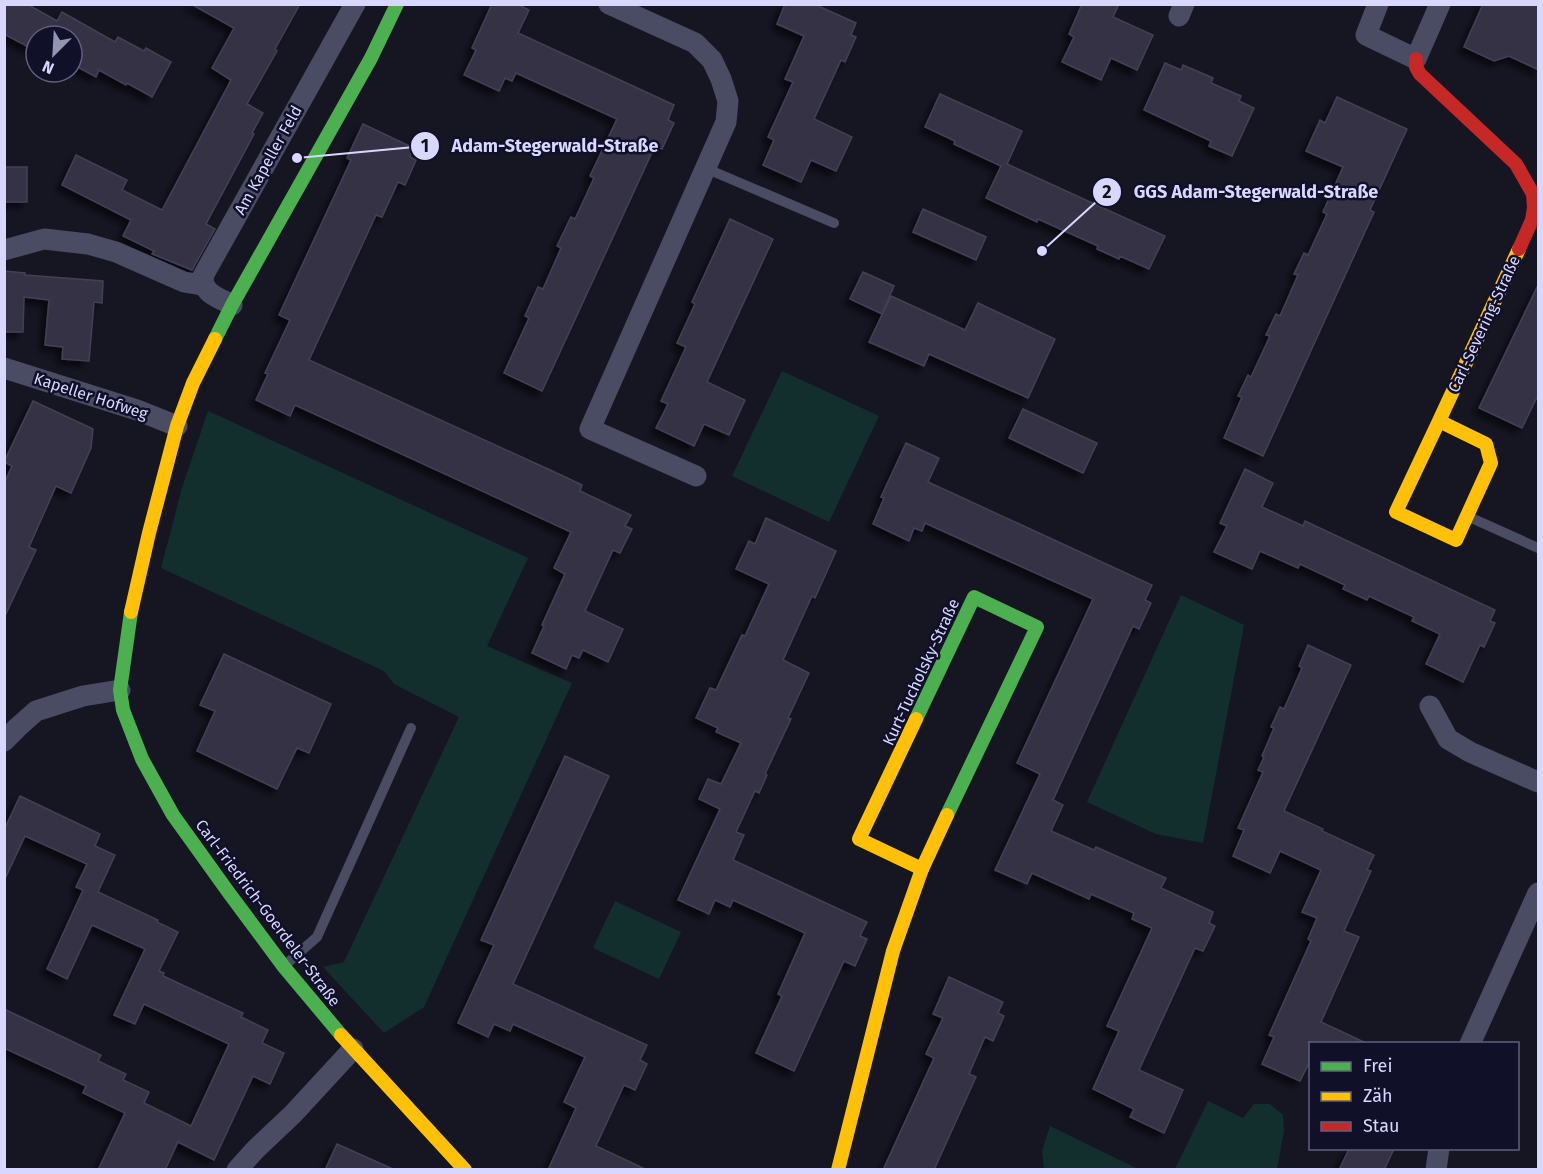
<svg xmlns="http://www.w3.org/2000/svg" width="1543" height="1174" font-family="'Fira Sans',sans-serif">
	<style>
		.green { fill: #132f2d }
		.building { fill: #343345; stroke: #424156; stroke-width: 1.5; filter: url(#shadow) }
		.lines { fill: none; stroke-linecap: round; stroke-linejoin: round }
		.lane { stroke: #4a4c64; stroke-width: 10 }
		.street { stroke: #4a4c64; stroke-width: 21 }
		.fast { stroke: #4caf50; stroke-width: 14 }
		.slow { stroke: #ffc107; stroke-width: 14 }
		.jam { stroke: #c62828; stroke-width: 14 }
		.labels { text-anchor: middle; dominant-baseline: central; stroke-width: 5; stroke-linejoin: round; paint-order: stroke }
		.street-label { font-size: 16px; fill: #d7d7ff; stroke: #111029 }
		.leader { fill: none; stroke: #d7d7ff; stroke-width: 2 }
		.callout-dot { fill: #d7d7ff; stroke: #111029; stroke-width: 2 }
		.mark-label { font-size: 18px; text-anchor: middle; font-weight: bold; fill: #111 }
		.callout-label { font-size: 18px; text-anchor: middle; font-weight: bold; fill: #d7d7ff; stroke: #111029; stroke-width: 5; stroke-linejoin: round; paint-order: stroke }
	</style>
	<defs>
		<filter id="shadow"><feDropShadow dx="-5.5" dy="5.5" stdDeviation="3" flood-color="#0009"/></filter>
	</defs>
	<rect width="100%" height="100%" fill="#161623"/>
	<g class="green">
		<path d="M782 371 879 416 829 522 732 476Z"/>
		<path d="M208 411 528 558 487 646 572 683 424 1007 384 1033 323 967 344 962 459 717 394 684 384 671 161 568 182 488Z"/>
		<path d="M1181 595 1244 625 1203 843 1156 834 1087 802Z"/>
		<path d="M615 901 681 932 659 979 593 948Z"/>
		<path d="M1208 1101 1243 1118 1254 1104H1270L1283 1115 1284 1131 1277 1169H1175Z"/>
		<path d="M1050 1126 1138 1169H1044L1042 1151Z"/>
	</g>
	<g class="building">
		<path d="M4 4H27L57 21 62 12 115 42 118 37 144 51 146 48 171 62 152 97 127 83 126 85 99 70 96 77 72 64V36H36V51L4 34Z"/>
		<path d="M191 4H300L275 49 277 51 247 104 263 113 252 133 254 134 206 224 215 229 192 270 152 254 154 251 123 236 131 220 62 185 76 155 127 180 122 190 162 210 231 80 212 68 234 28Z"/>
		<path d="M492 4H517L529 10 518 33 674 105 668 120 674 123 662 149 655 146 542 391 504 373 529 318 525 316 538 287 543 289 561 248 557 246 571 217 575 219 594 178 590 176 617 119 516 73 512 81 505 78 499 91 464 75 476 50 472 48Z"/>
		<path d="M785 4H814L856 23 851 35 856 37 845 62 841 60 814 119 852 137 836 171 811 160 801 182 763 165 774 140 768 137 793 82 785 79 804 36 777 24Z"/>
		<path d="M1082 4H1119L1113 17 1153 35 1137 70 1111 58 1101 80 1062 62 1074 37 1069 34Z"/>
		<path d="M1483 4H1539V70L1509 56 1494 61 1464 47Z"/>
		<path d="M1165 63 1181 70 1183 65 1213 78 1211 83 1241 96 1239 101 1254 108 1232 156 1209 146 1211 141 1144 110Z"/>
		<path d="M940 94 1022 131 1007 164 1165 236 1149 269 1120 256 1119 259 1097 249 1098 246 1038 219 1037 222 986 198 1001 166 954 144 955 141 925 127Z"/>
		<path d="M1337 97 1407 129 1370 210 1374 212 1263 456 1224 438 1242 397 1238 396 1248 375 1251 377 1270 336 1266 335 1276 314 1280 316 1298 275 1294 274 1304 253 1308 255 1327 214 1323 212 1343 167 1306 151 1320 120 1325 123Z"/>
		<path d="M363 124 414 148 410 157 416 160 405 185 398 182 382 217 376 215 309 360 548 469 582 485 580 491 631 515 625 526 632 529 620 553 613 550 585 611 623 629 608 662 583 650 579 658 572 655 566 669 532 653 544 626 542 625 565 574 554 568 571 532 295 405 290 416 256 400 268 374 265 373 290 320 279 315 351 160 347 158Z"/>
		<rect x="4" y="167" width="23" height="35"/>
		<path d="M923 209 986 237 976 260 913 232Z"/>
		<path d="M730 219 773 239 707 382 745 400 729 435 704 424 694 446 656 428 668 404 661 401 686 347 677 343 695 304 692 302Z"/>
		<path d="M4 271 25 273V275L103 281 102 303 94 302 89 361 62 359 63 347 45 345 49 300 24 297 23 332H4Z"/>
		<path d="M863 272 894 286 882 314 850 299Z"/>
		<path d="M1539 283V393L1522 428 1479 408Z"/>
		<path d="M891 296 965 330 978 303 1055 339 1028 398 929 354 924 366 869 342Z"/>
		<path d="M33 401 93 429 91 448 71 493 56 486 29 547 36 550 4 618V484L12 466 4 462Z"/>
		<path d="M1023 409 1097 443 1083 473 1009 438Z"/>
		<path d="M906 443 939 458 928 482 1152 585 1145 600 1151 603 1139 629 1133 626 1053 800 1063 805 1051 831 1094 850 1096 847 1166 878 1161 888 1213 912 1209 923 1215 926 1203 951 1195 948 1139 1070 1183 1090 1164 1133 1130 1117 1134 1109 1093 1089 1119 1031 1107 1026 1152 928 1132 919 1134 913 1091 894 1089 899 1032 873 1027 884 995 870 1040 774 1017 763 1093 599 925 523 922 531 914 528 909 541 873 524 884 498 881 497Z"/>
		<path d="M1245 469 1273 483 1262 507 1303 526 1305 521 1495 610 1490 621 1495 623 1484 647 1480 645 1463 682 1426 664 1440 634 1412 621 1414 617 1369 596 1367 600 1343 589 1345 585 1300 564 1298 568 1260 551 1252 569 1214 552 1227 526 1220 523Z"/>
		<path d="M766 518 836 551 815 598 812 596 783 660 809 673 788 718 791 719 765 774 767 775 759 793 755 791 736 832 744 835 733 860 867 922 860 936 867 939 855 966 844 961 794 1071 756 1053 782 996 778 994 805 933 733 900 730 907 715 900 709 914 678 900 720 809 699 799 708 779 721 784 741 743 716 732 718 728 696 718 710 688 716 690 742 635 745 636 769 584 736 569 749 541 755 544Z"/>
		<path d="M1308 645 1351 665 1284 811 1323 829 1322 831 1374 855 1367 870 1371 871 1344 931 1359 937 1321 1022 1368 1044H1311V1059L1300 1081 1262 1064 1274 1037 1269 1035 1311 941 1308 939 1317 918 1302 912 1321 870 1280 851 1270 873 1233 856 1244 830 1238 828 1263 772 1258 770 1264 757 1262 756 1274 728 1271 727 1280 707 1284 709 1302 668 1299 666Z"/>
		<path d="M224 654 331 704 309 753 297 748 277 789 197 751 215 711 200 705Z"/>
		<path d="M565 756 609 776 513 984 647 1045 640 1060 647 1064 635 1090 624 1085 596 1146 647 1170H548L576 1108 564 1102 585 1057 513 1024 510 1031 494 1024 488 1037 458 1023 494 945 481 940Z"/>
		<path d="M20 796 100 834 95 846 115 855 98 892 158 920 157 922 178 932 159 971 164 973 163 976 243 1013 241 1017 268 1030 262 1043 284 1053 270 1084 253 1076 214 1160 178 1142 165 1170H98L125 1113 83 1093 86 1086 4 1048V1009L101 1055 98 1061 126 1074 123 1080 149 1092 144 1103 191 1126 229 1044 144 1004 135 1024 114 1015 145 949 92 925 67 979 47 969 83 890 76 887 87 864 25 836 4 881V830Z"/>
		<path d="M949 977 1003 1002 998 1013 1004 1016 993 1041 985 1037 969 1074 976 1077 934 1170H883L934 1058 926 1054 943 1018 933 1014Z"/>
		<path d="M337 1144 395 1170H325Z"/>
		<path d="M1349 1149H1394L1384 1170H1339Z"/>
	</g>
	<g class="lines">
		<g class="lane">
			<path d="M705 168 834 223"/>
			<path d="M1467 516 1538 548"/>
			<path d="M284 966 317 937 411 728"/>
		</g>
		<g class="street">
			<path d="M609 4 695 43 712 60 721 79 728 101 726 122 590 429 696 476"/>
			<path d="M1378 4 1366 35 1416 59 1440 4"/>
			<path d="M1179 16 1184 4"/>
			<path d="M4 250 44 239 88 244 116 252 184 282 202 285"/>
			<path d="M232 305C218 297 202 294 203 276L355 4"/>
			<path d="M4 368 137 410 177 426"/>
			<path d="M1430 706 1448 739 1470 752 1538 782"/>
			<path d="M4 741 18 727 36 711 83 696 120 690"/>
			<path d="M1470 1044 1538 893"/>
			<path d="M237 1170 255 1150 293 1114 353 1049"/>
			<path d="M1436 1170 1439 1148"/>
		</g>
		<g class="fast">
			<path d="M215 339 232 305 371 58 397 4"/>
			<path d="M131 612 120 690 123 710 142 759 173 815 229 893 284 967 341 1035"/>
			<path d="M916 719 974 597 1037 627 947 815"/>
		</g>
		<g class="slow">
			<path d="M1439 421 1396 512 1456 540 1491 463 1486 444 1439 421 1519 249"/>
			<path d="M131 612 149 533 177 426 193 383 215 339"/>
			<path d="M916 719 859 839 922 869"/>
			<path d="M341 1035 465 1170"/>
			<path d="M838 1170 893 951 922 869 947 815"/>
		</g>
		<path class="jam" d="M1416 59V67L1420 74 1516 164 1533 194 1534 208 1532 220 1519 249"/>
	</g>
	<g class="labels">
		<g class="street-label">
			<text transform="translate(268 160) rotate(-61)">Am Kapeller Feld</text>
			<text transform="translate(1484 324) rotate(-65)">Carl-Severing-Straße</text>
			<text transform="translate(91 396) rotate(18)">Kapeller Hofweg</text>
			<text transform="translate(921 672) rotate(-65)">Kurt-Tucholsky-Straße</text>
			<text transform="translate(268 913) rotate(53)">Carl-Friedrich-Goerdeler-Straße</text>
		</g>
	</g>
	<path class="leader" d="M297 158L425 146M1042 251L1107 192"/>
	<g class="callout-dot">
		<circle cx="297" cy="158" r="6"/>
		<circle cx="1042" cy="251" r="6"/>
		<circle cx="425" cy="146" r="15"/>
		<circle cx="1107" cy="192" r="15"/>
	</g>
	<g class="mark-label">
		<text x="425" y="152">1</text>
		<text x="1107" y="198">2</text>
	</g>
	<g class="callout-label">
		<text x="555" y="152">Adam-Stegerwald-Straße</text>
		<text x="1256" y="198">GGS Adam-Stegerwald-Straße</text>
	</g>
	<rect width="1543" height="1174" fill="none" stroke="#d7d7ff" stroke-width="12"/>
	<rect x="1309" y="1042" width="210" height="108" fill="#111029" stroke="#60607f" stroke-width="1.5"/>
	<rect x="1321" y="1062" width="30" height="9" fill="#4caf50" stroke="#60607f" stroke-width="1.5"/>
	<text x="1363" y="1072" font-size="18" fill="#d7d7ff">Frei</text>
	<rect x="1321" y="1092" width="30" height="9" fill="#ffc107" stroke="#60607f" stroke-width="1.5"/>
	<text x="1363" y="1102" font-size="18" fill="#d7d7ff">Zäh</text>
	<rect x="1321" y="1122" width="30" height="9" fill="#c62828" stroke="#60607f" stroke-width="1.5"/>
	<text x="1363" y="1132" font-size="18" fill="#d7d7ff">Stau</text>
	<g transform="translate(54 54) rotate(204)"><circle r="28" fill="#111029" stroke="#60607f" stroke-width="1.5"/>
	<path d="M0-4.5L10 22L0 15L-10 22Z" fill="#9393b2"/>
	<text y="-9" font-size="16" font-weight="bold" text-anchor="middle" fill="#d7d7ff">N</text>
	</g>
</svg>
